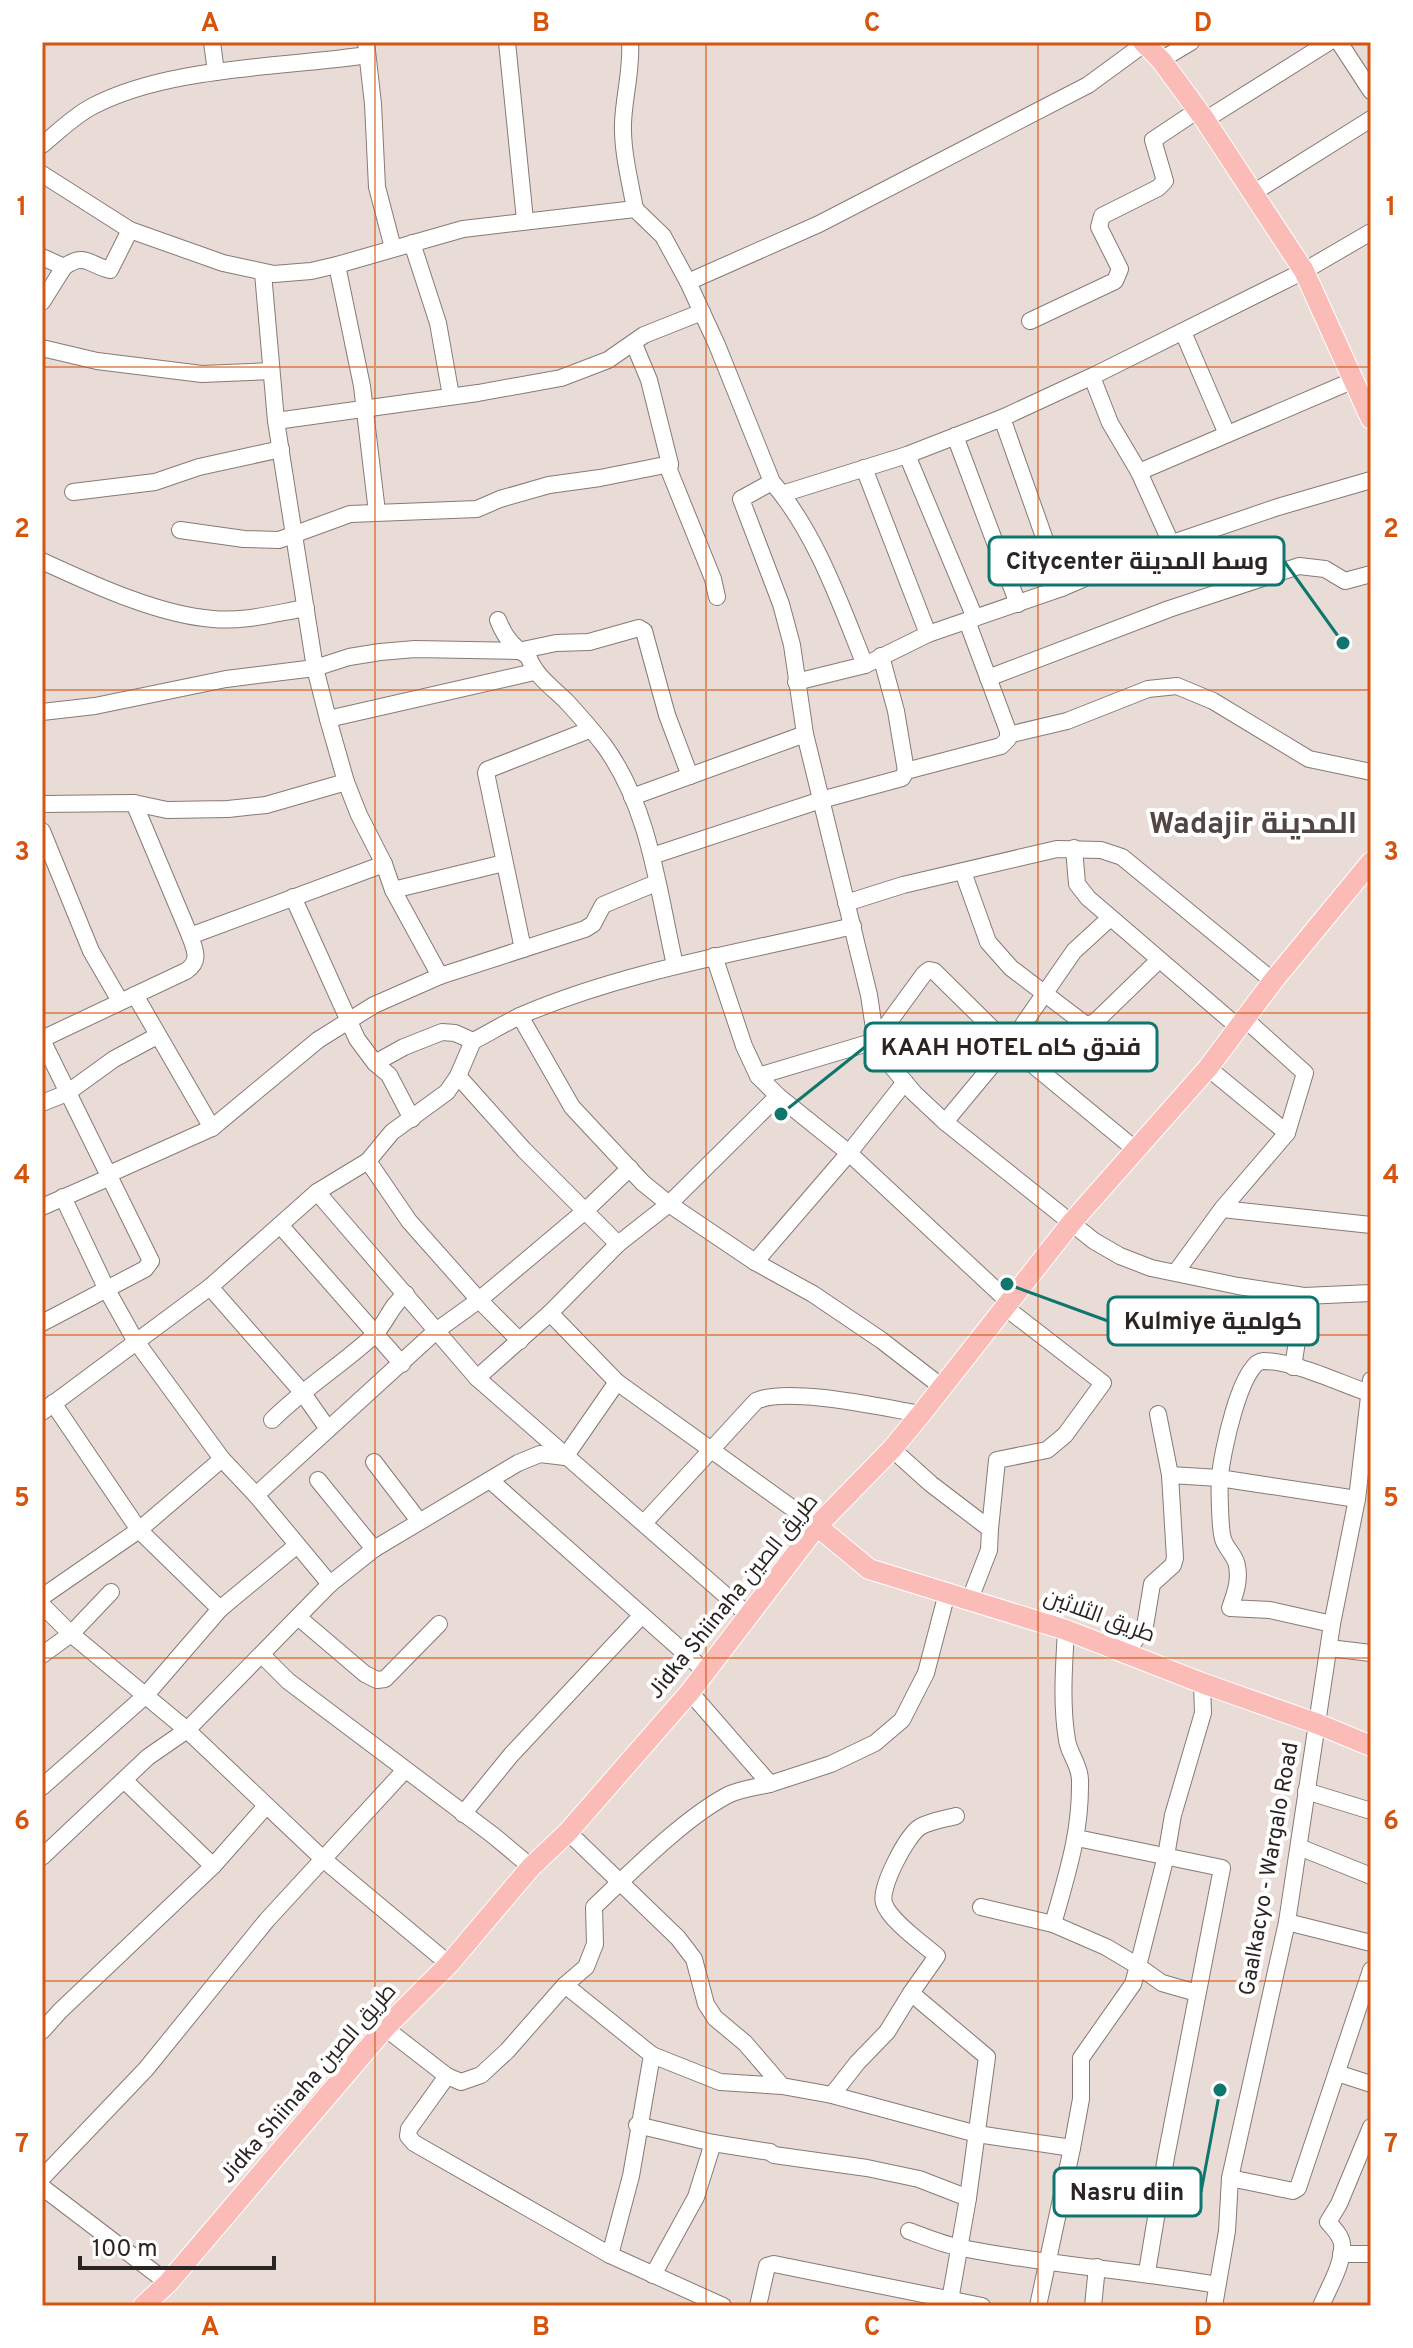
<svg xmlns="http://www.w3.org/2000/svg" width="1413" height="2348" font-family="Overpass,Cairo,sans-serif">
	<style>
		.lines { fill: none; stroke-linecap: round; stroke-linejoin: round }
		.minor-casing { stroke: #877a75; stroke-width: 18 }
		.major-casing { stroke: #fff; stroke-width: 22 }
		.minor { stroke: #fff; stroke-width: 16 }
		.major { stroke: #fbbbb7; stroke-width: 20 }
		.grid { fill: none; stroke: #d5540e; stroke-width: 2; stroke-opacity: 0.55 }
		.labels { text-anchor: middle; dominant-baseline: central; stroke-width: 8; stroke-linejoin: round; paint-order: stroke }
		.street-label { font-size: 22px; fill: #2a2523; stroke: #fff }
		.district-label { font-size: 30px; font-weight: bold; fill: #514641; stroke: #fff }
		.leader { fill: none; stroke: #0f766e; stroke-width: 3 }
		.callout-dot { fill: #0f766e; stroke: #fff; stroke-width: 3 }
		.callout { fill: #fff; stroke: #0f766e; stroke-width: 3 }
		.callout-label { font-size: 24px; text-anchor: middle; font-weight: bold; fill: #2a2523 }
		.neatline { fill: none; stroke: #d5540e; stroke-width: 3 }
		.grid-label { font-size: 26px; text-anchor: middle; font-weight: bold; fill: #d5540e }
	</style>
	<rect width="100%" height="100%" fill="#e9dcd6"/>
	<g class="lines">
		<g class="minor-casing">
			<g id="minor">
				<path d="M212 42 216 72"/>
				<path d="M366 42 373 104 377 187 393 248"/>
				<path d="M507 42 525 220"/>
				<path d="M630 42C632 69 624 96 623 123 622 151 630 181 635 209"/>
				<path d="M1339 42 1371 91"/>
				<path d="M1161 60 1191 42"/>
				<path d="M1205 120 1329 42"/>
				<path d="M42 145C58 132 73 117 91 107 168 66 281 68 367 55"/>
				<path d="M42 174 130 230 223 263 274 274 311 271 337 265 463 229 635 209 663 236 688 282 717 345 772 482C816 533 840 603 865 665"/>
				<path d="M1253 193 1371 119"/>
				<path d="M412 243 438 323 451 396"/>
				<path d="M42 257 64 267C85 252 89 265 110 270L130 230"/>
				<path d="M337 265 362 386 377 512"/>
				<path d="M263 273 276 421 315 668 328 719 346 782 359 815 384 864 393 890 440 976"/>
				<path d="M688 282 819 224 1088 85 1144 44"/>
				<path d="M42 302 64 267"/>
				<path d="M1030 321 1115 281 1120 269 1099 227 1102 216 1158 188 1165 181 1153 140 1198 110"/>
				<path d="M1183 332 1227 434"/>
				<path d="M634 344 649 380 670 464 669 470 713 579 717 597"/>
				<path d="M42 348 97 361 202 374 271 371"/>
				<path d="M1092 377 1110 423 1139 472 1171 543"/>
				<path d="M1002 418 1062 588"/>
				<path d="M276 421 478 393 561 378 608 360 644 335 702 312"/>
				<path d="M955 436 1018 604"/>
				<path d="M907 455 975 618"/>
				<path d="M864 468 928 634"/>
				<path d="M1139 472 1354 380"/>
				<path d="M772 482 741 499 781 604 792 645 805 734 869 995 877 1049 914 1093 945 1122 1094 1241 1120 1256 1151 1268 1238 1286 1304 1296 1371 1293"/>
				<path d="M73 492 155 482 199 467 281 449"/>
				<path d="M782 494 907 455 1002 418 1097 374 1304 271 1371 232"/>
				<path d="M180 530 244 539 279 540 350 514 477 509 500 499 549 485 600 478 670 464"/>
				<path d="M42 561C92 584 158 615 213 619 244 622 276 613 306 608"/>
				<path d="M498 620C504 636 513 648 528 656 536 677 552 687 567 702 579 715 592 730 603 744 650 807 658 891 675 965"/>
				<path d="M881 656 896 711 906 771"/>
				<path d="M988 678 1169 609 1299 566 1325 569 1345 581 1371 574"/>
				<path d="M796 682 865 665 928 634 1062 588 1146 552 1278 507 1371 480"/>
				<path d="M42 712 95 706 226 679 315 668 349 657 380 652 415 649 518 651 556 643 589 642 639 628 644 631 667 715 690 776"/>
				<path d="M328 719 534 672"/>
				<path d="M1008 735 1067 721 1148 689 1177 686 1213 701 1309 759 1371 772"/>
				<path d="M632 797 805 734"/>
				<path d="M42 804 134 803 167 810 228 809 266 805 346 782"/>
				<path d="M42 831 91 951 120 1001"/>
				<path d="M1074 848 1077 884 1088 898 1238 1027"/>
				<path d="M652 856 821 800 902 778 906 771 1001 746 1008 739V731L967 621"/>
				<path d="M963 872 988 942 1011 968 1086 1025 1095 1022 1158 961"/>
				<path d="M393 890 504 863"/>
				<path d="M293 897 357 1039 375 1063 389 1075 412 1119"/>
				<path d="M846 903 903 885 1057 849 1101 850 1122 857 1273 981"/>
				<path d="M190 936 384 864"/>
				<path d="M523 949 486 773 487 770 589 730"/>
				<path d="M714 956 744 1046 758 1076 778 1096 849 1153 1010 1303"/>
				<path d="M135 995 212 1128"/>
				<path d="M520 1016 572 1107 643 1183 669 1204 755 1262 813 1294 881 1340 942 1387"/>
				<path d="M1245 1019 1305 1073 1287 1133"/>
				<path d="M42 1039 186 971C201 961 195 950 190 936L134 803"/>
				<path d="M42 1040 151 1261 145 1269 42 1323"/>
				<path d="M375 1063 404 1047 442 1032 455 1033 473 1041C489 1033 505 1023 522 1015 628 970 741 953 853 926"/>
				<path d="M458 1076 524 1150 618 1244"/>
				<path d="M758 1076 875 1041 924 974 929 970 934 971 1009 1045 1136 1150"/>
				<path d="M42 1103 67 1093 114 1059 157 1036"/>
				<path d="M945 1122 1009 1045 1074 951 1110 918"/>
				<path d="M368 1161 409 1221 479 1300 520 1341"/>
				<path d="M107 1175 212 1128 318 1040 374 1005 440 976 585 929 593 924 603 905 656 883"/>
				<path d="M317 1192 477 1378 748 1615"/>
				<path d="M63 1197 107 1290 135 1340 222 1459 256 1495 330 1584"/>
				<path d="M42 1207 108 1178"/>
				<path d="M1222 1209 1371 1225"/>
				<path d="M280 1225 402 1364"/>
				<path d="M755 1262 849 1153 905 1082"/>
				<path d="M1176 1272 1222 1209 1287 1133 1208 1068"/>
				<path d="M210 1287 302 1392 328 1429"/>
				<path d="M550 1313 617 1382 817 1526"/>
				<path d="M1293 1367 1304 1296"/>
				<path d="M477 1378 550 1313 618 1244 669 1204 778 1096"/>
				<path d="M53 1403 139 1530 220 1609"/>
				<path d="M42 1412 210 1287 317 1192 368 1161 392 1132 447 1092 458 1076 473 1041"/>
				<path d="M272 1420C303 1389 340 1366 372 1337 388 1322 388 1308 406 1294"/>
				<path d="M892 1449 931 1484 990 1529 989 1550 970 1599"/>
				<path d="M374 1462 419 1521"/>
				<path d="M1170 1475 1219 1478 1357 1499"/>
				<path d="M318 1480 374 1549"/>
				<path d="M491 1481 705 1671"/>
				<path d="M256 1495 436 1331 479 1300 585 1211 630 1168"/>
				<path d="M644 1523 756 1401C787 1386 885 1408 921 1414"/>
				<path d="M990 1529 997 1460 1047 1450 1065 1435 1103 1383 1006 1308"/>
				<path d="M42 1597 139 1530 222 1459"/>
				<path d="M42 1605 71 1634 187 1730 323 1859 449 1964"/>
				<path d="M298 1617 365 1674 377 1680 385 1679 439 1624"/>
				<path d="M1332 1624 1270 1610 1230 1608C1235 1594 1240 1581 1237 1566 1236 1556 1226 1549 1223 1539 1220 1529 1219 1489 1220 1477 1221 1457 1241 1361 1263 1361 1295 1361 1339 1383 1369 1393"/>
				<path d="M1329 1648 1371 1653"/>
				<path d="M1127 1652 1145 1626 1152 1584 1173 1565 1175 1558 1170 1475 1158 1414"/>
				<path d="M42 1655 71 1634 111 1592"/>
				<path d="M262 1655 288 1681 494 1836 531 1867"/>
				<path d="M690 1692 770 1784 831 1764 875 1743 902 1720 926 1673 947 1593"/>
				<path d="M124 1780 213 1866"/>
				<path d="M42 1787 145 1696 220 1609 296 1546"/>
				<path d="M1306 1791 1371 1811"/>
				<path d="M463 1814 511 1755 642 1615"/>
				<path d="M568 1832 678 1938 694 1959 706 2004 715 2018 745 2043 782 2086"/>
				<path d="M1077 1838 1222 1868 1166 2157 1147 2272"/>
				<path d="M1299 1847 1371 1876"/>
				<path d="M42 1857 148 1757 187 1730 330 1584 374 1549 518 1463 540 1454 565 1457 617 1382"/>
				<path d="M981 1907 1053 1924 1106 1947 1138 1966 1166 1856 1173 1815 1203 1713 1202 1683"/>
				<path d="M1287 1922 1371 1943"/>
				<path d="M1053 1924C1067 1874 1081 1833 1080 1780 1080 1765 1069 1754 1067 1740 1061 1704 1064 1666 1066 1630"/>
				<path d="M565 1985 652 2055 720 2082 782 2086 832 2095 977 2134 1072 2148"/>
				<path d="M385 2028 447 2076 409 2129 408 2136 414 2143 610 2255 723 2306"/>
				<path d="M42 2031 60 2011 213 1866 266 1806"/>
				<path d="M1337 2073 1371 2084"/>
				<path d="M447 2076 461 2082 481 2075 507 2051 565 1985 586 1967 595 1944 594 1907C631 1872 684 1818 728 1795 740 1789 757 1787 770 1784"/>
				<path d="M832 2095 857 2063 887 2032 911 1993"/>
				<path d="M637 2125 713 2143 770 2152 774 2155 867 2168 919 2179 968 2198"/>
				<path d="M42 2178 146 2069 267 1920 405 1770"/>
				<path d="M1230 2178 1293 2191 1298 2188 1371 1970"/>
				<path d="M42 2187 168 2283"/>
				<path d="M909 2231C926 2237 944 2245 962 2248 1046 2265 1132 2270 1217 2285"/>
				<path d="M1341 2254H1371"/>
				<path d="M610 2255 631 2176 652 2055"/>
				<path d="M653 2275 696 2197 713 2143"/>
				<path d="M758 2306 767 2266 774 2264 982 2306"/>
				<path d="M949 2306 968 2198 987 2057 911 1993 937 1956C923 1944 889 1920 884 1903 879 1888 907 1835 920 1827 930 1821 945 1819 956 1816"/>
				<path d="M1038 2306 1072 2148 1081 2099V2058L1133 1984 1138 1966 1162 1983 1197 1993"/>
				<path d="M1093 2306 1097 2267"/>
				<path d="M1214 2306 1227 2231 1230 2178 1287 1922 1332 1624 1357 1499 1371 1380"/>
				<path d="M1321 2306C1328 2289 1344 2263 1342 2244 1341 2235 1333 2228 1328 2222L1339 2204 1371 2127"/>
			</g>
		</g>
		<g class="major-casing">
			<g id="major">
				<path d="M1143 42 1161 60 1205 120 1304 271 1371 419"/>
				<path d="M817 1526 869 1569 1066 1630 1202 1683 1318 1724 1371 1746"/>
				<path d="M143 2306 168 2283 385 2028 449 1964 531 1867 568 1832 690 1692 817 1526 892 1449 921 1414 1072 1222 1208 1068 1273 981 1371 862"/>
			</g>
		</g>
		<use href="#minor" class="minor"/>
		<use href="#major" class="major"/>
	</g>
	<path class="grid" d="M375 42V2306M706 42V2306M1038 42V2306M42 367H1371M42 690H1371M42 1013H1371M42 1335H1371M42 1658H1371M42 1981H1371"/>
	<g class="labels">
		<g class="street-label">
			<text transform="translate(734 1597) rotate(-51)">Jidka Shiinaha طريق الصين</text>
			<text transform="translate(1099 1617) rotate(20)">طريق الثلاثين</text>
			<text transform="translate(1270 1869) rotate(-80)">Gaalkacyo - Wargalo Road</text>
			<text transform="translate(309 2084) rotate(-49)">Jidka Shiinaha طريق الصين</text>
		</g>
		<g class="district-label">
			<text x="1253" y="825">Wadajir المدينة</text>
		</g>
	</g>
	<path class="leader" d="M1343 643L1284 561M781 1114L865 1047M1007 1284L1108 1321M1220 2090L1201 2192"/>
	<g class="callout-dot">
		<circle cx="1343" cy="643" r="8"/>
		<circle cx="781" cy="1114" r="8"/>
		<circle cx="1007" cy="1284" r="8"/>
		<circle cx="1220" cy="2090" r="8"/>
	</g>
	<g class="callout">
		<rect x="989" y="537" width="295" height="48" rx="8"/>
		<rect x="865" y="1023" width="292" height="48" rx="8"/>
		<rect x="1108" y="1297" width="210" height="48" rx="8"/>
		<rect x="1054" y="2168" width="147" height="48" rx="8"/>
	</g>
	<g class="callout-label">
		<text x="1137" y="569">Citycenter وسط المدينة</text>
		<text x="1011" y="1055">KAAH HOTEL فندق كاه</text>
		<text x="1213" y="1329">Kulmiye كولمية</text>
		<text x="1127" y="2200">Nasru diin</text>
	</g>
	<rect width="1413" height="2348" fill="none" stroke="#ffffff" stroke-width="88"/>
	<path d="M80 2256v12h194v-12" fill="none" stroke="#2a2523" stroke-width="4"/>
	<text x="92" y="2256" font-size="24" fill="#2a2523" stroke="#ffffff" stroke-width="6" paint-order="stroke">100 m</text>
	<rect x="44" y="44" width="1325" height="2260" class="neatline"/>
	<g class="grid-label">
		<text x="210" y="31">A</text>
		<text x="541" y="31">B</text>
		<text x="872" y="31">C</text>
		<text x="1203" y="31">D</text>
		<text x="22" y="215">1</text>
		<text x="1391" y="215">1</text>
		<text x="22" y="537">2</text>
		<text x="1391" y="537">2</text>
		<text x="22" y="860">3</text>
		<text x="1391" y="860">3</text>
		<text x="22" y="1183">4</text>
		<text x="1391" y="1183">4</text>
		<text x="22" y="1506">5</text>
		<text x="1391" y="1506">5</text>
		<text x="22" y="1829">6</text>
		<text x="1391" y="1829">6</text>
		<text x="22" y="2152">7</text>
		<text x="1391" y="2152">7</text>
		<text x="210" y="2335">A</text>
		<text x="541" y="2335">B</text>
		<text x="872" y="2335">C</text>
		<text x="1203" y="2335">D</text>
	</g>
</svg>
